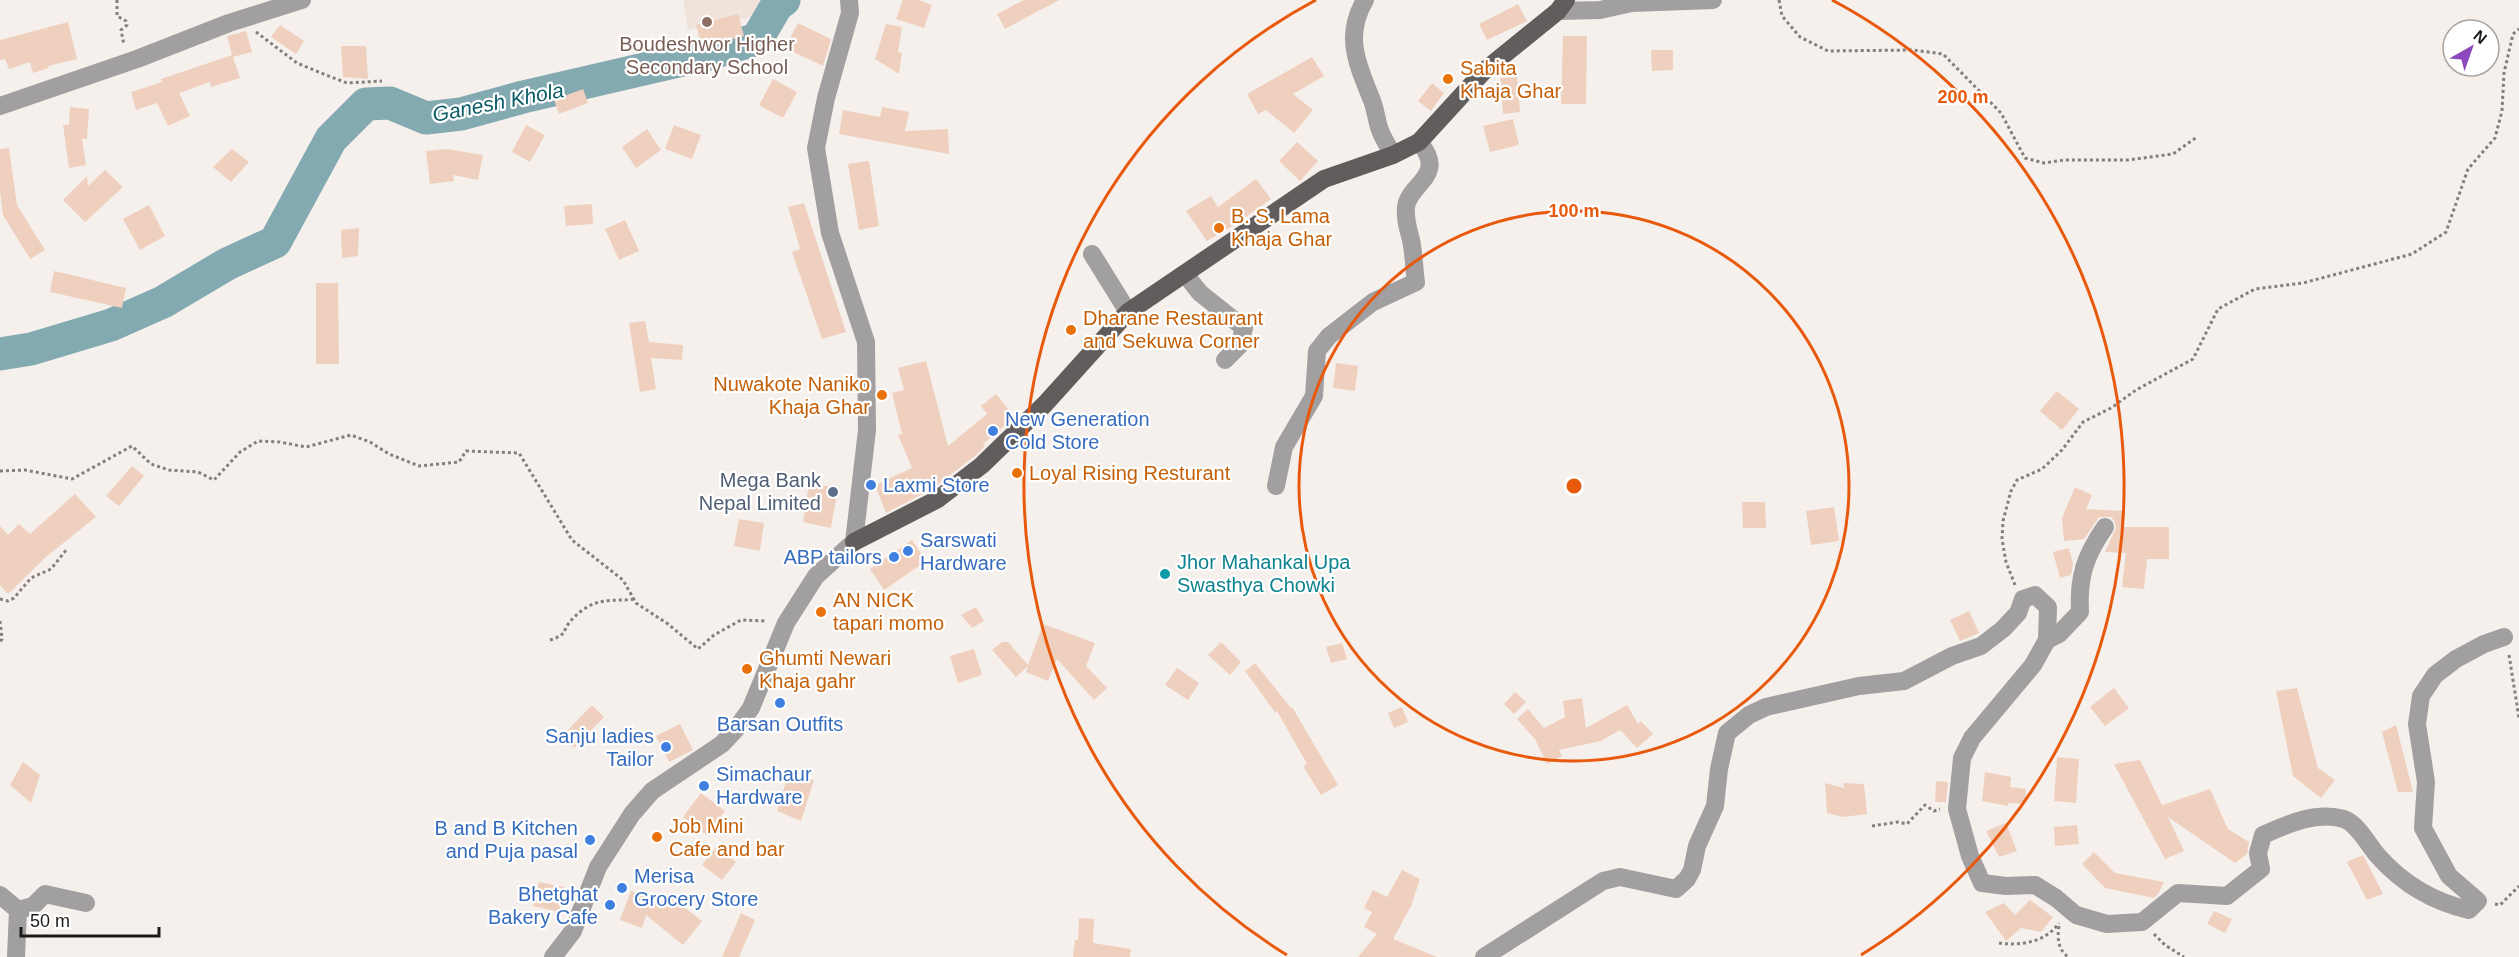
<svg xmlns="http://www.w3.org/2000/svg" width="2519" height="957" font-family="Helvetica,sans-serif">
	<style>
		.built { fill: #f0e3db }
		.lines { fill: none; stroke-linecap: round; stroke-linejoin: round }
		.river { stroke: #84aab1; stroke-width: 33 }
		.building { fill: #efd0be }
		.path { stroke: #837f7d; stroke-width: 3; stroke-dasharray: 3 3; stroke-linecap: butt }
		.minor { stroke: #a29fa0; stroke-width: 18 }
		.major { stroke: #625d5d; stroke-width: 18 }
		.ring { fill: none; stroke: #e8590c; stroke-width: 3 }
		.education-dot { fill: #8d6e63; stroke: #fff; stroke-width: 2 }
		.food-dot { fill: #e8710a; stroke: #fff; stroke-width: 2 }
		.shop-dot { fill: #3f7fe0; stroke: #fff; stroke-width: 2 }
		.service-dot { fill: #5c6f8a; stroke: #fff; stroke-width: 2 }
		.culture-dot { fill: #0f9aa8; stroke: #fff; stroke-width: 2 }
		.labels { text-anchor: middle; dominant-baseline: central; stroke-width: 4.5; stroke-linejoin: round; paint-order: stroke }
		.education-label { font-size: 20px; fill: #785e54; stroke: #fff }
		.food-label { font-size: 20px; fill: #c56008; stroke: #fff; text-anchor: start }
		.shop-label { font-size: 20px; fill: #366cbe; stroke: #fff; text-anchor: start }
		.service-label { font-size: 20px; fill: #4e5e75; stroke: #fff; text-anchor: end }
		.culture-label { font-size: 20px; fill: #0d838f; stroke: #fff; text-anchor: start }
		.water-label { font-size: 21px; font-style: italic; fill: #0a5c67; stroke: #fff }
		.centre { fill: #e8590c; stroke: #fff; stroke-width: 3 }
		.ring-label { font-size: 18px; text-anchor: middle; font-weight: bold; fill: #e8590c; stroke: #fff; stroke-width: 4.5; stroke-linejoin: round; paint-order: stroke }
	</style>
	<rect width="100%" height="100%" fill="#f6f0ed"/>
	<path class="built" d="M683 0H761L765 14 688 30Z"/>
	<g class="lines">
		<path class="river" d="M0 354 31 349 111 325 163 302 227 264 275 242 331 139 366 104 390 103 426 118 461 114 523 97 709 54 757 39 777 5 784 0"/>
	</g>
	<g class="building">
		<path d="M903 0H919L932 5 924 28 896 19Z"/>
		<path d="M1024 0H1059L1005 29 997 14Z"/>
		<path d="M1518 4 1527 21 1487 40 1479 24Z"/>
		<path d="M738 14 744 36 702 47 696 25Z"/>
		<path d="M68 22 77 59 48 66 49 68 33 73 30 62 9 69 5 59 0 60V40Z"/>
		<path d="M798 23 831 39 823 66 785 48Z"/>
		<path d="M886 24 902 27 898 52 902 53 899 74 875 59Z"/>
		<path d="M280 25 304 41 296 54 271 37Z"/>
		<path d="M246 31 252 52 233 57 240 78 211 87 210 82 179 93 190 116 168 126 157 103 136 110 131 92 162 82 161 79 232 55 227 36Z"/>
		<path d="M1563 36H1587L1586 104H1561Z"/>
		<path d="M341 46H366L368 79 343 77Z"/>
		<path d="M1651 50H1673V70L1652 71Z"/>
		<path d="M1312 57 1324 76 1293 94 1313 110 1294 133 1266 110 1258 114 1247 94Z"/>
		<path d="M1517 77 1520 112 1503 114 1500 78Z"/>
		<path d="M773 79 797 92 783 118 759 105Z"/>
		<path d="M1432 83 1444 93 1431 111 1418 101Z"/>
		<path d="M583 89 588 103 559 114 554 100Z"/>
		<path d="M70 107 89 109 87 139H82L86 165 69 168 63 125H69Z"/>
		<path d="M882 107 909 112 905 131 948 129 949 154 839 134 843 110 880 117Z"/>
		<path d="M1513 119 1519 145 1490 152 1483 126Z"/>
		<path d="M526 125 545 135 530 162 512 152Z"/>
		<path d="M674 125 701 135 692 159 665 149Z"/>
		<path d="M647 129 661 150 636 168 622 147Z"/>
		<path d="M1297 142 1318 161 1300 181 1279 161Z"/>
		<path d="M9 148 17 205 45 250 30 259 3 215 0 192V149Z"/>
		<path d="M232 149 249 162 231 182 213 167Z"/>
		<path d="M447 149 483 155 478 180 453 175 454 181 430 184 426 151Z"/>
		<path d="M869 161 879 226 859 230 848 164Z"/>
		<path d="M105 170 123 187 85 222 63 200 87 176 88 186Z"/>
		<path d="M1256 179 1271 199 1236 224 1207 241 1186 211 1211 196 1218 207Z"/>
		<path d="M804 203 846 332 822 339 792 252 800 249 788 207Z"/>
		<path d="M592 204 593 224 566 226 564 206Z"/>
		<path d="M149 205 165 236 140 250 123 219Z"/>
		<path d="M625 220 639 251 619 260 605 229Z"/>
		<path d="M359 228 358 256 342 258 341 230Z"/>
		<path d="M54 271 126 288 122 308 50 292Z"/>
		<path d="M316 283H338L339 364H316Z"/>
		<path d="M645 321 649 342 683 345 682 360 651 358 656 389 640 392 629 323Z"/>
		<path d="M926 361 948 446 987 414 981 406 996 394 1015 417 983 444 985 446 975 456 932 489 886 513 875 485 912 468 898 435 902 434 892 393 904 390 898 368Z"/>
		<path d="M1336 363 1358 366 1355 391 1333 388Z"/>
		<path d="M2057 391 2079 409 2062 430 2040 411Z"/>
		<path d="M132 466 144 476 119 506 106 496Z"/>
		<path d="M809 483 838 488 831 528 803 522Z"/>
		<path d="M2075 487 2092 495 2086 509 2125 511 2124 527H2169V559H2147L2144 589 2122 587 2126 553 2105 552 2116 528 2115 522 2111 517H2099L2084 539 2064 541 2062 518Z"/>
		<path d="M75 494 96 517 47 556 8 594 0 585V526L8 535 19 524 30 534Z"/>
		<path d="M1742 502H1765L1766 528H1743Z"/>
		<path d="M1834 507 1839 541 1811 545 1806 511Z"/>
		<path d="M739 519 764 523 760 551 734 546Z"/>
		<path d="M912 540 926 561 884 590 870 569Z"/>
		<path d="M2069 548 2073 564 2071 575 2060 578 2053 552Z"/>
		<path d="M976 607 984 621 972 628 961 615Z"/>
		<path d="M1969 611 1979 633 1960 641 1950 620Z"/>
		<path d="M1043 624 1095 643 1086 666 1107 688 1094 700 1057 659 1048 681 1026 672 1028 666 1016 677 992 650 1002 642H1008L1028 665Z"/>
		<path d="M1221 642 1241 662 1230 675 1208 655Z"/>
		<path d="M1342 643 1347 659 1331 663 1326 647Z"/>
		<path d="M974 649 982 675 958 683 950 656Z"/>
		<path d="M1255 663 1291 708 1292 707 1338 785 1321 795 1303 766 1307 764 1277 711 1275 712 1245 671Z"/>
		<path d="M1177 668 1199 683 1188 700 1165 685Z"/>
		<path d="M2114 688 2129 708 2105 726 2090 707Z"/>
		<path d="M2297 688 2318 768 2335 780 2321 798 2293 776 2276 691Z"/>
		<path d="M1515 692 1526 702 1514 714 1504 704Z"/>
		<path d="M1582 698 1586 728 1627 705 1638 724 1641 721 1653 734 1637 748 1620 730 1601 741 1559 750 1562 756 1547 764 1535 739 1517 719 1528 709 1544 728 1565 717 1563 701Z"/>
		<path d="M592 705 604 717 574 748 562 736Z"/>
		<path d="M1402 707 1408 722 1394 728 1388 713Z"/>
		<path d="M680 724 693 750 669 762 656 736Z"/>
		<path d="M2396 725 2413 792H2398L2382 732Z"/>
		<path d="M2057 757 2079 759 2076 803 2054 801Z"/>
		<path d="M2140 760 2162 805 2210 789 2228 829 2249 842 2247 854 2235 863 2168 817 2184 851 2165 859 2114 764Z"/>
		<path d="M23 762 40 775 31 803 10 785Z"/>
		<path d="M1985 772 2011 777 2010 787 2026 789 2025 804 2008 803V806L1982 801Z"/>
		<path d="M788 775 814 780 801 821 777 811Z"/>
		<path d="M1936 781 1948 782 1946 802H1935Z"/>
		<path d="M1825 783 1844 788 1843 783 1864 784 1867 814 1843 817 1827 813Z"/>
		<path d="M701 793 725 811 707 835 683 817Z"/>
		<path d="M2006 823 2017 851 1999 857 1986 831Z"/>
		<path d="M2077 825 2079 844 2055 846 2054 827Z"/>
		<path d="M716 847 736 862 722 880 702 865Z"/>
		<path d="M2094 852 2115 873 2164 882 2158 894 2154 898 2105 888 2082 864Z"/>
		<path d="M2363 855 2383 894 2367 900 2347 862Z"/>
		<path d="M1402 870 1420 879 1411 906 1393 939 1437 957H1358L1377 934 1364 927 1372 912 1364 908 1373 890 1387 897Z"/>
		<path d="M539 882 564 887 559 912 533 906Z"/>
		<path d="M631 891 662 903 668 895 702 921 683 945 646 915 642 928 620 920Z"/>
		<path d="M2030 900 2053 917 2041 932 2021 928 2006 941 1985 912 2004 903 2015 915Z"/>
		<path d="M2214 911 2232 919 2225 933 2207 924Z"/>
		<path d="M741 913 755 920 739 957H722Z"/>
		<path d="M1079 918 1094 919 1093 943 1131 949 1130 957H1073L1075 940H1078Z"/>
	</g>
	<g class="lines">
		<g class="path">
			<path d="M117 0V16L126 21 127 25 121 30 124 45"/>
			<path d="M1779 0 1782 16 1800 37 1828 51 1913 50 1943 54 2001 113 2025 158 2044 163 2064 160H2128L2173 154 2197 137"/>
			<path d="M256 32 297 63 326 75 347 83 382 81"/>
			<path d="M0 471 25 470 72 479 132 446 151 464 169 470 198 472 214 480 240 452 258 441 280 442 306 447 351 435 370 442 389 454 419 466 459 462 466 451 519 453 572 540 623 580 636 603 668 624 698 649 714 635 741 620 767 621"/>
			<path d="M2015 585 2006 562 2002 539 2003 521 2011 491 2017 480 2042 469 2062 450 2083 422 2111 408 2136 390 2193 359 2218 309 2255 289 2303 283 2412 254 2446 232 2468 169 2495 138 2502 111 2504 73 2513 34 2519 29"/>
			<path d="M0 599 8 601 14 598 31 578 51 569 67 549"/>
			<path d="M0 621 2 639 0 642"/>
			<path d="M550 640 556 638 564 633C567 620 587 604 600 602 611 599 623 601 634 599"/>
			<path d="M2509 655 2519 718"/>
			<path d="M1872 826 1898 822 1907 824 1925 805 1934 811 1940 809"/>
			<path d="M2495 904 2500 905 2519 886"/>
			<path d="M2059 926C2057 939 2058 949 2068 957"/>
			<path d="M2154 934 2165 945 2184 957"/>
			<path d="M1999 943C2021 946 2046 942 2059 923"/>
		</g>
		<g class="minor">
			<path d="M1365 0C1344 36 1357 63 1371 98 1376 109 1376 120 1380 130 1383 139 1389 147 1393 155"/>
			<path d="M1558 11 1600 10 1632 3 1713 0"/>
			<path d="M0 106 137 59 229 23 302 0"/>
			<path d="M1092 254 1128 312"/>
			<path d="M1185 274 1200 293 1244 328 1239 346 1225 360"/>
			<path d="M1276 486 1284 447 1314 396 1317 351 1329 336 1373 302 1416 282C1414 268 1414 254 1411 240 1408 228 1405 220 1406 207 1409 183 1448 176 1419 142"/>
			<path d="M2047 640 2059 634 2080 612C2078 577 2085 556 2105 527"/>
			<path d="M0 895 18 910 16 957"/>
			<path d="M18 910 33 906 45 894 86 903"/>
			<path d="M553 957 573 931 598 867 632 814 652 791 722 744 736 729 751 708 786 623 816 576 854 542 867 430 866 342 830 233 816 148 826 98 850 13 849 0"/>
			<path d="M1484 957 1603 881 1620 877 1676 889 1687 879 1692 870 1697 846 1715 806 1719 769 1727 733 1749 715 1766 707 1859 686 1904 681 1952 656 1981 646 2003 629 2018 613 2023 599 2035 595 2048 607 2047 640 2033 665 1972 738 1962 758 1957 809 1970 856 1982 883 2006 886 2035 885 2056 898 2076 915 2107 924 2142 922 2178 893 2227 896 2261 869 2258 853 2263 835C2288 824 2316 811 2344 819 2358 824 2369 846 2378 856 2402 883 2434 902 2469 910L2478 901 2449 876 2423 828 2426 782 2417 724 2421 696 2435 675 2456 659 2484 644 2504 637"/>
		</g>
		<path class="major" d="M854 542 938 499 982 465 1045 404 1128 312 1324 179 1393 155 1419 142 1484 71 1558 11 1566 0"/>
	</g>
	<g class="ring">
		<circle cx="1574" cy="486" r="275"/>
		<path d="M1287 955A550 550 0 0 1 1316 0M1832 0A550 550 0 0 1 1861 955"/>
	</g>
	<circle class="education-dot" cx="707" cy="22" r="6"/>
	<g class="food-dot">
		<circle cx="1448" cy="79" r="6"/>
		<circle cx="1219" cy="228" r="6"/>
		<circle cx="1071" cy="330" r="6"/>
		<circle cx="882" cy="395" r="6"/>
		<circle cx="1017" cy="473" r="6"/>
		<circle cx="821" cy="612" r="6"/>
		<circle cx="747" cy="669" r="6"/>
		<circle cx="657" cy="837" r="6"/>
	</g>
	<g class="shop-dot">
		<circle cx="993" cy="431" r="6"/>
		<circle cx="871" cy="485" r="6"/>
		<circle cx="908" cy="551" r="6"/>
		<circle cx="894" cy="557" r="6"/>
		<circle cx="780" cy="703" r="6"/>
		<circle cx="666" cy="747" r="6"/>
		<circle cx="704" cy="786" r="6"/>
		<circle cx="590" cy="840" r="6"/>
		<circle cx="622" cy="888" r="6"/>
		<circle cx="610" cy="905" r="6"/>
	</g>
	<circle class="service-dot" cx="833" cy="492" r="6"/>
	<circle class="culture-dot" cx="1165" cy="574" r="6"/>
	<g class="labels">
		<g class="education-label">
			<text x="707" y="44">Boudeshwor Higher<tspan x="707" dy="23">Secondary School</tspan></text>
		</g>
		<g class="food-label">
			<text x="1460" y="68">Sabita<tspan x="1460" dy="23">Khaja Ghar</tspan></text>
			<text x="1231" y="216">B. S. Lama<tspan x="1231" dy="23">Khaja Ghar</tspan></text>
			<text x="1083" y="318">Dharane Restaurant<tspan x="1083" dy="23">and Sekuwa Corner</tspan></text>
			<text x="870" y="384" text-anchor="end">Nuwakote Naniko<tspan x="870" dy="23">Khaja Ghar</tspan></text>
			<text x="1029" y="473">Loyal Rising Resturant</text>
			<text x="833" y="600">AN NICK<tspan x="833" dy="23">tapari momo</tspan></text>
			<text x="759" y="658">Ghumti Newari<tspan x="759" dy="23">Khaja gahr</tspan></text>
			<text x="669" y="826">Job Mini<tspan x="669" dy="23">Cafe and bar</tspan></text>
		</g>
		<g class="shop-label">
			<text x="1005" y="419">New Generation<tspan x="1005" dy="23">Cold Store</tspan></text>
			<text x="883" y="485">Laxmi Store</text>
			<text x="920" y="540">Sarswati<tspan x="920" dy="23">Hardware</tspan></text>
			<text x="882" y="557" text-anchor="end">ABP tailors</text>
			<text x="780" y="724" text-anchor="middle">Barsan Outfits</text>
			<text x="654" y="736" text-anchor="end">Sanju ladies<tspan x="654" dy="23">Tailor</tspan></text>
			<text x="716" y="774">Simachaur<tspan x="716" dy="23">Hardware</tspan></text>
			<text x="578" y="828" text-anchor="end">B and B Kitchen<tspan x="578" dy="23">and Puja pasal</tspan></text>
			<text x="634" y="876">Merisa<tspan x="634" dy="23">Grocery Store</tspan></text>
			<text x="598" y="894" text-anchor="end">Bhetghat<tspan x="598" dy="23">Bakery Cafe</tspan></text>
		</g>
		<g class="service-label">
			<text x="821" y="480">Mega Bank<tspan x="821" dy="23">Nepal Limited</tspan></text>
		</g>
		<g class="culture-label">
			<text x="1177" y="562">Jhor Mahankal Upa<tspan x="1177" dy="23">Swasthya Chowki</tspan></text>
		</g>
		<g class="water-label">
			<text transform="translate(498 102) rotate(-11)">Ganesh Khola</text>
		</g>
	</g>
	<circle cx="1574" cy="486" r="9" class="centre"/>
	<g class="ring-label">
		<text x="1963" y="103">200 m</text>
		<text x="1574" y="217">100 m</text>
	</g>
	<g transform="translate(2471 48) rotate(40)"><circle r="28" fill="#ffffff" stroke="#a5a4a3" stroke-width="1.5"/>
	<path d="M0-4.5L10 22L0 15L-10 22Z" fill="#8c48bc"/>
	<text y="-9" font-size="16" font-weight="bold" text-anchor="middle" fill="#1d1b19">N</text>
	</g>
	<path d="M21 927v9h138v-9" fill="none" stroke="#1d1b19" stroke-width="3"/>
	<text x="30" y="927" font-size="18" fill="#1d1b19" stroke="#ffffff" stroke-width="4.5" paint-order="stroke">50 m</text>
</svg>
